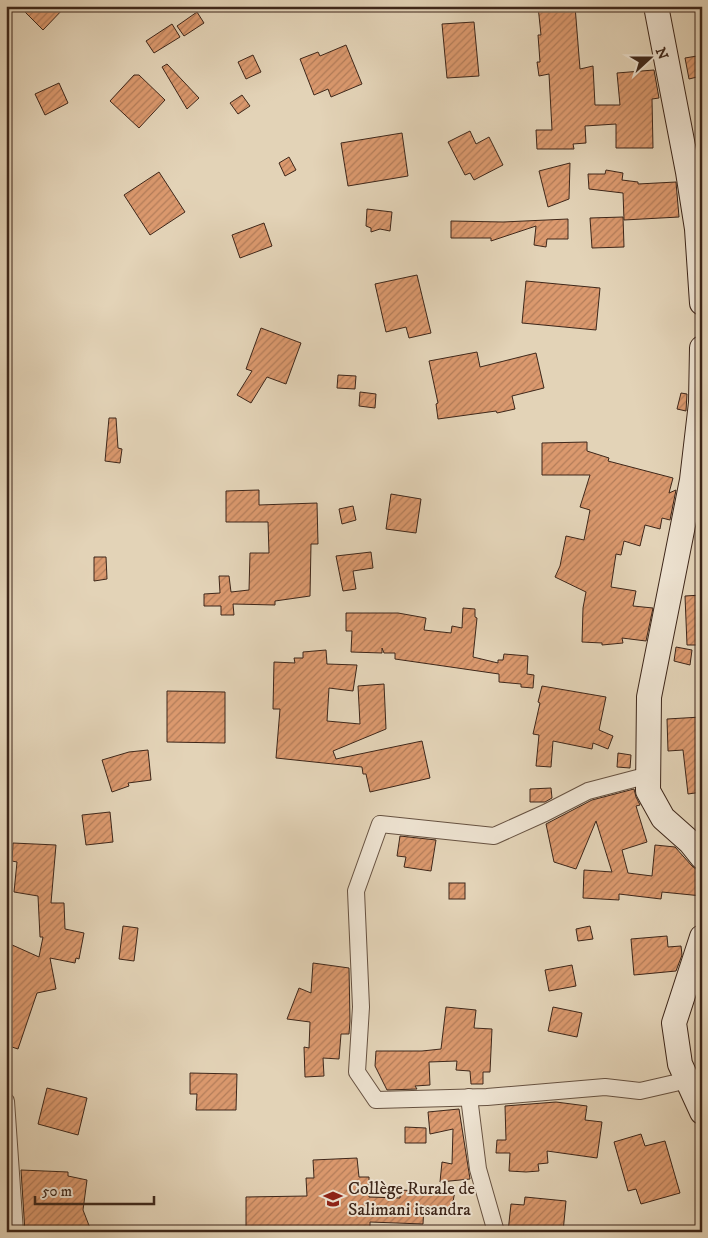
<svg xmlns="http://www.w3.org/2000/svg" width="708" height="1238" font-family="'IM FELL DW Pica',serif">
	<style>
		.building { fill: url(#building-hatch); stroke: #3e271a }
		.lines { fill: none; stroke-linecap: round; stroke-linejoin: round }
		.minor-casing { stroke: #675241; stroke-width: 18 }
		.secondary-casing { stroke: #3e271a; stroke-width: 26 }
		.minor { stroke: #ede2d0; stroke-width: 16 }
		.secondary { stroke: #ede2d0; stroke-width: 24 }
		.labels { text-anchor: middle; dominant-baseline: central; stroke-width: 4; stroke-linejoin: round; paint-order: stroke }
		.poi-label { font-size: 18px; fill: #3e271a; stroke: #ede2d0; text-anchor: start }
	</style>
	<defs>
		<pattern id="building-hatch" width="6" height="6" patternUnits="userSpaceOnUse" patternTransform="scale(1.25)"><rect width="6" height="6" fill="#db996e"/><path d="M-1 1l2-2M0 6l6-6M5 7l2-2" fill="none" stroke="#b37d5a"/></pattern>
	</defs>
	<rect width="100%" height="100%" fill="#e3d3b7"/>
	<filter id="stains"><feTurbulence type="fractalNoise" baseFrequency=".004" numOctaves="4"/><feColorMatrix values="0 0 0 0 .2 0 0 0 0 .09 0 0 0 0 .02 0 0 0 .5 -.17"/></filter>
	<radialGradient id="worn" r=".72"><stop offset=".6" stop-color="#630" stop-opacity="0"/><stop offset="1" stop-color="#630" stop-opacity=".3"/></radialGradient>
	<g class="building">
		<path d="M19 6H66L43 30Z"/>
		<path d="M538 6H575L580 69 593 66 595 105H620L617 73 654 70 659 98 652 99 653 148H616V124L585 126 586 143 573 144 574 149H537L536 130H552L549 74 539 76 537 62H540L538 35H541Z"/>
		<path d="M197 12 204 23 184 36 177 26Z"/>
		<path d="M474 22 479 76 447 78 442 24Z"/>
		<path d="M172 24 180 37 154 53 146 41Z"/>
		<path d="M346 45 362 84 331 97 328 89 314 95 300 59 318 52 320 56Z"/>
		<path d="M253 55 261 72 246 79 238 62Z"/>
		<path d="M697 56 701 76 689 79 685 58Z"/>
		<path d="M167 64 199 98 187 109 162 67Z"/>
		<path d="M134 75H139L165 100 139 128 110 101Z"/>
		<path d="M59 83 68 103 45 115 35 94Z"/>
		<path d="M242 95 250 106 238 114 230 103Z"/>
		<path d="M470 131 476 144 489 137 503 165 474 180 470 173 465 175 448 142Z"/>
		<path d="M402 133 408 176 348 186 341 143Z"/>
		<path d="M289 157 296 170 285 176 279 163Z"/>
		<path d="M570 163 569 199 548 207 539 171Z"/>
		<path d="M606 170 623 173 622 180 638 182V184L676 182 679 217 624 220 623 193 589 189 588 174H605Z"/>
		<path d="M159 172 185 212 150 235 124 195Z"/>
		<path d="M367 209 392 212 390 231 380 229 371 232V228L366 226Z"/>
		<path d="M623 217 624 247 592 248 590 218Z"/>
		<path d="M568 219V239H547L546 247 534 245 536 226 491 241V238H451V221L503 222Z"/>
		<path d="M264 223 272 246 240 258 232 235Z"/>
		<path d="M417 275 431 333 409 338 406 327 386 332 375 284Z"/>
		<path d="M526 281 600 288 596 330 522 323Z"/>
		<path d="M261 328 301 343 286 384 267 377 251 403 237 395 252 371 246 369Z"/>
		<path d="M477 352 480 367 536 353 544 388 512 396 515 409 497 413 496 411 438 419 436 404 438 403 429 361Z"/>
		<path d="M338 375 356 376 355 389 337 388Z"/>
		<path d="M360 392 376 394 375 408 359 406Z"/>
		<path d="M681 393 687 394 686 411 677 409Z"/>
		<path d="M109 418H116L118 448 122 449 120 463 105 461Z"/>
		<path d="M587 442V451L609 458 608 461 673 478 669 493 676 490 670 520 662 518 660 529 645 525 640 546 624 541 621 555 616 554 611 587 636 591 633 606 653 608 646 641 622 638 623 643 602 645V643L582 642 583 608 586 592 555 577 560 566 566 536 584 540 590 510 580 507 590 475H542V443Z"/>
		<path d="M259 490V505L317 503 318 544H311L310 596 275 601V605L233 604 234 615H221V606H204V594L220 593 219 576H229L231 592 249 590 250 553H269L268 522H226V491Z"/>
		<path d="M391 494 421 499 416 533 386 529Z"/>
		<path d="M353 506 356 520 342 524 339 509Z"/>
		<path d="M371 552 373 568 353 571 356 589 343 591 336 556Z"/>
		<path d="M94 557H106L107 579 94 581Z"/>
		<path d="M702 595V645H687L685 596Z"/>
		<path d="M463 608 475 609V617L477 618 473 657 498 663V660H503L504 654 528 656 527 674 534 675 533 688 521 687V684L499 682V674L395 659V653H384L382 648V653L351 652 352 631H346V613H398L426 618 424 630 451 633 452 626 462 628Z"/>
		<path d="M676 647 692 650 690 665 674 661Z"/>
		<path d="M326 650 327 664 357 665 353 691 329 688 327 721 360 724 358 686 384 684 386 729 333 751 336 759 422 741 430 778 370 792 366 774H363L362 767 276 758 280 709H273L274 662 295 663 294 658H303V652Z"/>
		<path d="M542 686 606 697 599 730 613 736 608 749 593 743 592 749 553 741 551 767 536 766 539 735 533 734 540 703 538 702Z"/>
		<path d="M167 691 225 692V743L167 742Z"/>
		<path d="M701 717 702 792 688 794 683 750 668 751 667 719Z"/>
		<path d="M148 750 151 780 128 783 129 786 112 792 102 760 129 752Z"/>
		<path d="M618 753 631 755 630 768 617 767Z"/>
		<path d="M551 788 552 798 545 802H530V789Z"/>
		<path d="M634 789 636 797 640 805 636 806 647 842 622 850 628 873 652 876 655 845 675 847 692 866 697 870H702V896L662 892 661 899 619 894V900L583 898 584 870 612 872 596 821 576 869 554 862 546 824 592 800Z"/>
		<path d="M110 812 113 842 86 845 82 815Z"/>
		<path d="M400 836 436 840 431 871 404 867 406 857 397 856Z"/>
		<path d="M13 843 56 845 51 903H64L65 929 84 933 79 959 76 958 75 963 50 958 56 989 37 993 18 1049 6 1045V954L10 944 39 957 43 937H40L38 896 14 892 17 862 12 861Z"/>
		<rect x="449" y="883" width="16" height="16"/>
		<path d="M123 926 138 928 134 961 119 959Z"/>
		<path d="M590 926 593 939 578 941 576 929Z"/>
		<path d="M667 936 668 947 681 946 682 955 676 971 634 975 631 939Z"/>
		<path d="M313 963 349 968 350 1021 349 1034H341L339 1059 323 1058 324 1076 305 1077 304 1047 309 1048 310 1022 287 1019 299 988 311 993Z"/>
		<path d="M572 965 576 986 549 991 545 970Z"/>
		<path d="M446 1007 476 1010 474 1028 492 1029 490 1072H483V1084H471L470 1071 456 1070 457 1061 429 1062 430 1085 415 1086 417 1089 387 1090 375 1066 376 1051H422L441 1049Z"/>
		<path d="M553 1007 582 1013 577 1037 548 1031Z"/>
		<path d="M190 1073 237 1074 236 1110H196L197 1094H190Z"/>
		<path d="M47 1088 87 1098 78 1135 38 1124Z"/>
		<path d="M556 1102 587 1106 585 1120 602 1122 597 1158 547 1151 548 1163 538 1164 539 1171 526 1172 509 1171 510 1153H496L497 1140H506L505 1106Z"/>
		<path d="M459 1109 470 1179 440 1182 442 1162 452 1164 453 1129 430 1134 428 1112Z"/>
		<path d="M405 1127 426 1128V1143H405Z"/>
		<path d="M641 1134 645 1146 665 1141 680 1193 641 1204 636 1189 628 1191 614 1142Z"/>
		<path d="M357 1158 359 1177H369V1197L400 1198V1190L438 1192 439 1189 455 1191 451 1212 424 1206 423 1224 370 1222V1230L307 1232V1228L246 1230V1197L307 1196 306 1178H314L313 1160Z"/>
		<path d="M21 1170 68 1172V1176L87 1180 83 1210 90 1228 81 1232H25Z"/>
		<path d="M525 1197 566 1201 563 1232H508L511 1204 524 1205Z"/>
	</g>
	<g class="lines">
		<g class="minor-casing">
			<g id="minor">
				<path d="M649 775 588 791 545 813 494 836 380 824 356 891 361 1007 357 1072 376 1100 487 1097 605 1087 640 1091 688 1080"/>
				<path d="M469 1097 478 1169 496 1232"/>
				<path d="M6 1101 15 1232"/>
			</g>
		</g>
		<g class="secondary-casing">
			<g id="secondary">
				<path d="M656 6 688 172 697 229 702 303"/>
				<path d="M702 348 701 403 692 480 649 697 648 791 663 818 690 842 702 857"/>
				<path d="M702 937 674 1023 680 1064 702 1112"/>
			</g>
		</g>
		<use href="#minor" class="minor"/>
		<use href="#secondary" class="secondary"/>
	</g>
	<defs>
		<g id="school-bare" transform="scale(1.5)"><path d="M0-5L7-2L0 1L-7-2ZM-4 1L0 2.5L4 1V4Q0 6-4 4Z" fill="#8f2418" stroke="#ede2d0" stroke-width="2.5" paint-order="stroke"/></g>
	</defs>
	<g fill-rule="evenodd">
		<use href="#school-bare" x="333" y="1199"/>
	</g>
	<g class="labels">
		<g class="poi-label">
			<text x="348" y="1189">Collège Rurale de<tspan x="348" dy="21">Salimani itsandra</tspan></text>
		</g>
	</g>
	<rect width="708" height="1238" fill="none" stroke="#e3d3b7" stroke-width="25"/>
	<rect x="8" y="8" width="693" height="1223" fill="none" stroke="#3e271a" stroke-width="2.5"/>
	<rect x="12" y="12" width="683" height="1213" fill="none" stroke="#3e271a"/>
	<g transform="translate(650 58) rotate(69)" stroke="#ede2d0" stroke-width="4" paint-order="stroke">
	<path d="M0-4L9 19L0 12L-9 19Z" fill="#3e271a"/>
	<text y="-8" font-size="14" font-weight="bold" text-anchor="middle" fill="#3e271a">N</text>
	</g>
	<path d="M35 1196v8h119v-8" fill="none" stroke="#3e271a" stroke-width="2.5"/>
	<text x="42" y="1196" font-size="15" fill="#3e271a" stroke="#ede2d0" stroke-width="4" paint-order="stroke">50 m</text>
	<rect width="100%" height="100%" filter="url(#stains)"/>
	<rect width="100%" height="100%" fill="url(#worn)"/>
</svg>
